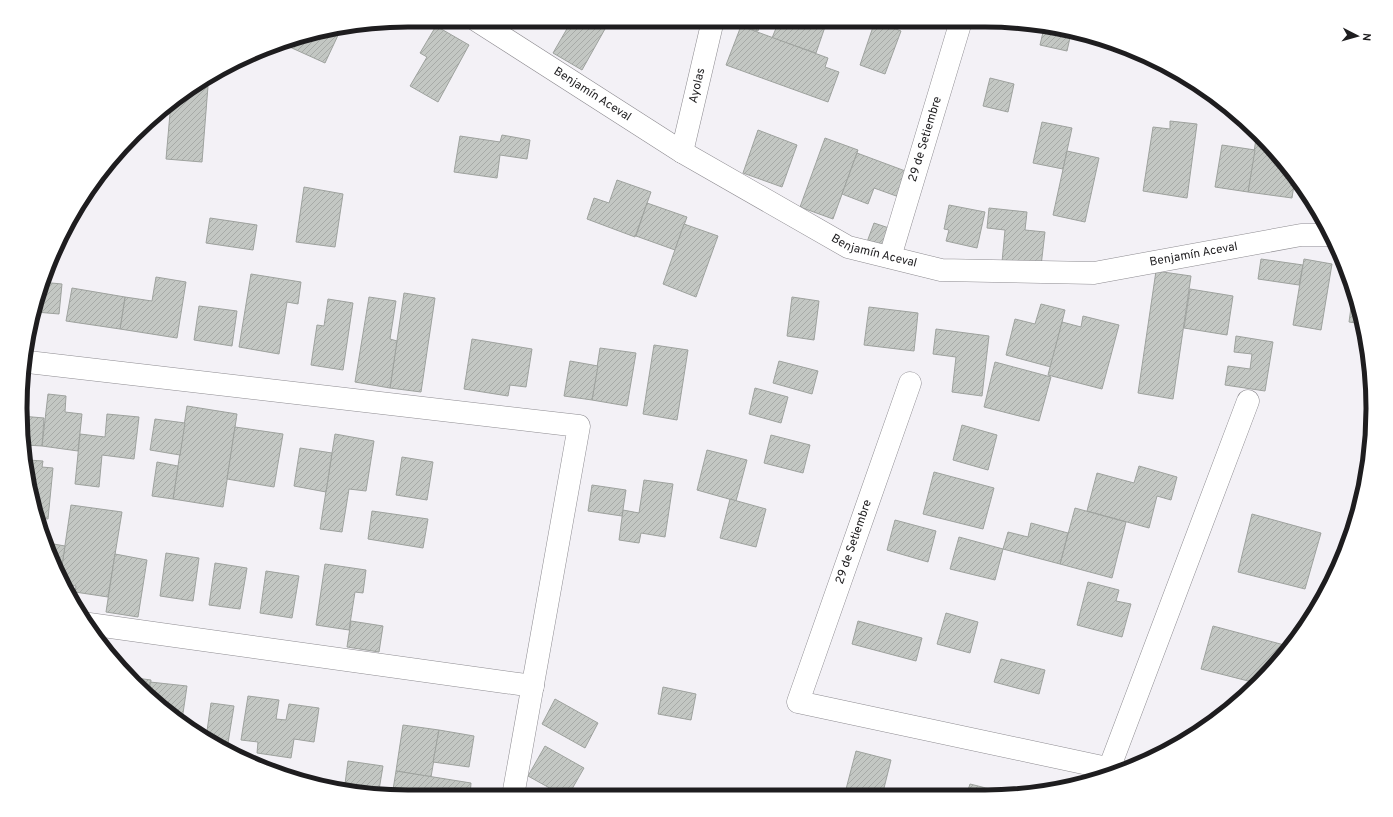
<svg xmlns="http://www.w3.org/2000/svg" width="1393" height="817" font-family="Overpass,sans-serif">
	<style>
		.building { fill: url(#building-hatch); stroke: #9ea29e }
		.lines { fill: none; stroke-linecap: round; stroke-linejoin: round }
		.minor-casing { stroke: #8e8c91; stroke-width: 23 }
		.minor { stroke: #fff; stroke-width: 22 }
		.labels { text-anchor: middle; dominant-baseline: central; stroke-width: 3; stroke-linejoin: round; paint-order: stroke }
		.street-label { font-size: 12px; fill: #1e1d1f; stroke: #fff }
		.rim { fill: none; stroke: #1e1d1f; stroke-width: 5 }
	</style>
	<defs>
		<pattern id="building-hatch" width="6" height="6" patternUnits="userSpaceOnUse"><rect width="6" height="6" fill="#c3c7c3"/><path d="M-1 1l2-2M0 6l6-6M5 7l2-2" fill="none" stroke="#a7aaa7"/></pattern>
	</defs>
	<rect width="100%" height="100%" fill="#f3f1f6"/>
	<g class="building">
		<path d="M572 20H610L582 70 553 53Z"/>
		<path d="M634 20H662L660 26Z"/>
		<path d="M733 20H761L758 31 732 24Z"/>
		<path d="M779 21H827L816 53 772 38Z"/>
		<path d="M875 21 901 31 885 74 860 65Z"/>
		<path d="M436 26 469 45 438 102 410 86 427 57 420 53Z"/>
		<path d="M741 26 828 58 825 67 839 72 828 102 726 65Z"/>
		<path d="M1044 28 1071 33 1067 51 1040 45Z"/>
		<path d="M340 31 325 63 283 44 285 40Z"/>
		<path d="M990 78 1014 84 1008 112 983 106Z"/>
		<path d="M200 86H208L202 162 166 159 171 102Z"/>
		<path d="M1170 121 1197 124 1187 198 1143 191 1153 127 1170 129Z"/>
		<path d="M1042 122 1072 128 1063 169 1033 163Z"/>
		<path d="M758 130 797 145 782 187 743 173Z"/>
		<path d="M1257 132 1295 178 1292 198 1248 192Z"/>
		<path d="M502 135 530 140 527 159 500 155 497 178 454 172 460 136 500 142Z"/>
		<path d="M825 138 858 150 833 219 800 207Z"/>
		<path d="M1222 145 1255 150 1248 192 1215 187Z"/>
		<path d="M1067 151 1099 158 1085 222 1053 215Z"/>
		<path d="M857 153 908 172 899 197 874 188 868 204 842 194Z"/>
		<path d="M617 180 651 192 635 237 587 219 594 198 609 203Z"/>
		<path d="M304 187 343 194 335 247 296 242Z"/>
		<path d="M647 203 687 217 675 250 636 236Z"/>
		<path d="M949 205 985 212 977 248 946 241 949 230 944 229Z"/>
		<path d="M989 208 1027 212 1025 230 1045 232 1041 266 1002 262 1005 230 987 228Z"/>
		<path d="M210 218 257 225 253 250 206 243Z"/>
		<path d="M874 223 892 229 884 248 867 242Z"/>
		<path d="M684 224 718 236 696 297 663 284Z"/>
		<path d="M1261 259 1303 265 1299 285 1258 279Z"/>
		<path d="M1304 259 1332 264 1321 330 1293 325Z"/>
		<path d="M1156 271 1191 276 1173 399 1138 393Z"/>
		<path d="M251 274 301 282 298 304 287 302 279 354 239 347Z"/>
		<path d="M156 277 186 282 177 338 120 329 125 297 152 301Z"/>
		<path d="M41 282 62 284 59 314 36 312Z"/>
		<path d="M72 288 125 297 120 329 66 321Z"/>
		<path d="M1190 289 1233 296 1227 335 1184 328Z"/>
		<path d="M404 293 435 298 421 392 390 388Z"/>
		<path d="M1353 293 1363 324 1349 322Z"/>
		<path d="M369 297 396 301 390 339 397 341 390 388 355 382Z"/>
		<path d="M792 297 819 301 814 340 787 336Z"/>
		<path d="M328 299 353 303 343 370 311 365 317 325 324 326Z"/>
		<path d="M1041 304 1065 310 1051 367 1006 355 1015 319 1035 324Z"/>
		<path d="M199 306 237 311 232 346 194 340Z"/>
		<path d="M869 307 918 313 914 351 864 345Z"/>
		<path d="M1083 316 1119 325 1102 389 1048 375 1062 322 1081 327Z"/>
		<path d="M936 329 989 336 982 396 952 392 956 357 933 354Z"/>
		<path d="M1236 336 1273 342 1265 391 1225 385 1228 366 1250 369 1252 354 1234 352Z"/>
		<path d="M472 339 532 349 526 387 510 385 508 396 464 389Z"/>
		<path d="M654 345 688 350 677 420 643 414Z"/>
		<path d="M600 348 636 353 627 406 592 400Z"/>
		<path d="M570 361 598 366 592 400 564 396Z"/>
		<path d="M779 361 818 371 812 394 773 383Z"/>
		<path d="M995 362 1051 377 1039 421 984 407Z"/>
		<path d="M755 388 788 397 781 423 749 414Z"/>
		<path d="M48 394 66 396 65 412 82 414 78 451 42 446Z"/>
		<path d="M187 406 237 414 223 507 173 499Z"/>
		<path d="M107 414 139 417 134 459 102 455 99 487 75 484 80 434 105 437Z"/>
		<path d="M21 416 44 418 42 446 26 445Z"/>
		<path d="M155 419 185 423 180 455 150 450Z"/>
		<path d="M962 425 997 435 988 470 953 460Z"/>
		<path d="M235 427 283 434 274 487 227 479Z"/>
		<path d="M335 434 374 441 366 491 349 489 342 532 320 529Z"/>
		<path d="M771 435 810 445 803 473 764 463Z"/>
		<path d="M300 448 332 453 326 492 294 486Z"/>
		<path d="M707 450 747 460 736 501 697 490Z"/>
		<path d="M402 457 433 462 427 500 396 495Z"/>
		<path d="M28 460 43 461 42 467 53 468 48 519 38 518Z"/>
		<path d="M157 462 178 466 173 499 152 496Z"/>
		<path d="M1139 466 1177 477 1171 500 1157 496 1149 528 1087 511 1097 473 1134 483Z"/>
		<path d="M934 472 994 488 983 529 923 514Z"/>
		<path d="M644 480 673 484 665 537 641 533 639 543 619 540 623 510 639 513Z"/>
		<path d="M592 485 626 490 622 516 588 511Z"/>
		<path d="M730 499 766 509 756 547 720 538Z"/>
		<path d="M71 505 122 512 108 597 75 592 76 586 68 585 61 572Z"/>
		<path d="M1075 508 1126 522 1112 578 1060 564Z"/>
		<path d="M372 511 428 519 423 548 368 539Z"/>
		<path d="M1252 514 1321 533 1305 589 1238 572Z"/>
		<path d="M895 520 936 531 928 562 887 550Z"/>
		<path d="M1031 523 1068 533 1060 564 1003 549 1008 532 1028 537Z"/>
		<path d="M41 533 50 534 48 543 65 546 61 572Z"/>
		<path d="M959 537 1003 549 995 580 950 569Z"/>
		<path d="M166 553 199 558 193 601 160 596Z"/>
		<path d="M115 554 147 560 138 617 106 612Z"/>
		<path d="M215 563 247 568 240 609 209 605Z"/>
		<path d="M325 564 366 570 363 593 355 592 349 630 316 625Z"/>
		<path d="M266 571 299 576 292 618 260 613Z"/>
		<path d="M1088 582 1119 590 1116 601 1131 604 1122 637 1077 625Z"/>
		<path d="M946 613 978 622 970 653 937 644Z"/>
		<path d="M351 621 383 626 379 652 347 647Z"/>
		<path d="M858 621 922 638 916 661 852 644Z"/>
		<path d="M1213 626 1288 646V647L1256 683 1201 669Z"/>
		<path d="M1001 659 1045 670 1039 694 994 682Z"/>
		<path d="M136 678 151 680 150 691Z"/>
		<path d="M150 682 187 686 182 720 150 691Z"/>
		<path d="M663 687 696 694 691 720 658 714Z"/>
		<path d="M248 696 279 700 276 719 286 720 289 704 319 708 314 742 294 739 291 758 257 753 258 742 241 740Z"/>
		<path d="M555 699 598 723 585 748 542 724Z"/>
		<path d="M211 703 234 706 227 749 206 738Z"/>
		<path d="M403 725 439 730 431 777 396 771Z"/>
		<path d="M439 730 474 736 469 767 433 762Z"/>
		<path d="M545 746 584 768 568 796H564L528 776Z"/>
		<path d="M856 751 891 760 882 796H856L845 793Z"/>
		<path d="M348 761 383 766 379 790 345 784Z"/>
		<path d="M396 771 471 783 470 796H392Z"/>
		<path d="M970 784 1014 795 966 796Z"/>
	</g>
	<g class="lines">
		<g class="minor-casing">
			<g id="minor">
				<path id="s1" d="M476 20 682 152 848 247 941 270 1094 273 1301 235H1330"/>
				<path id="s2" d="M682 152 713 20"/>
				<path id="s3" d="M890 257 961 21"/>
				<path d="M28 362 579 426 513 796"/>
				<path d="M910 383 798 702 1121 771"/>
				<path d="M89 624 533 686"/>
				<path d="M1106 777 1248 401"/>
			</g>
		</g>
		<use href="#minor" class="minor"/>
	</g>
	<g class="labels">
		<g class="street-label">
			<text stroke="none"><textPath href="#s2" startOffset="68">Ayolas</textPath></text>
			<text stroke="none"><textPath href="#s1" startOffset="138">Benjamín Aceval</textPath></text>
			<text stroke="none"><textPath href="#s3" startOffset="123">29 de Setiembre</textPath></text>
			<text stroke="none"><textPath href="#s1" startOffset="462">Benjamín Aceval</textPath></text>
			<text stroke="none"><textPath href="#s1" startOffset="786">Benjamín Aceval</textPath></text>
			<text transform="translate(854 542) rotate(-71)">29 de Setiembre</text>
		</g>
	</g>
	<path d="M0 0H1393V817H0ZM408 27H985A381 381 0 0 1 1366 408V409A381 381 0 0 1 985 790H408A381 381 0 0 1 27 409V408A381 381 0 0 1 408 27Z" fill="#fff" fill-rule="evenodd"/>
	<path class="rim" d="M408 27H985A381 381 0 0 1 1366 408V409A381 381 0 0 1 985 790H408A381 381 0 0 1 27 409V408A381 381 0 0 1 408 27Z"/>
	<g transform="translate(1357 36) rotate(96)" stroke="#ffffff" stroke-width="3" paint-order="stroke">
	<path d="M0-3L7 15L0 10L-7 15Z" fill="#1e1d1f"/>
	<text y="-6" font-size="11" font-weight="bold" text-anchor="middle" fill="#1e1d1f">N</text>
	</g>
</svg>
